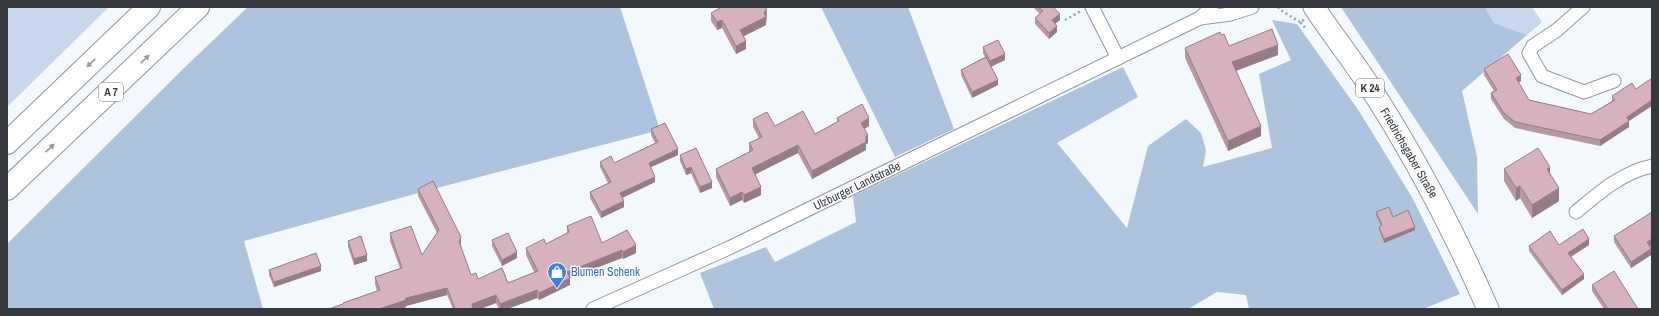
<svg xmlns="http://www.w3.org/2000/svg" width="1659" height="316" font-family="'Archivo Narrow',sans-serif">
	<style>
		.green { fill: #c8d7eb }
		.forest { fill: #aec3de }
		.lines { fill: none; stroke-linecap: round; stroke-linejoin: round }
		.street-casing { stroke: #9198a1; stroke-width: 15 }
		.primary-casing { stroke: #9198a1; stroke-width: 23 }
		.highway-casing { stroke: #9198a1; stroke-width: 24 }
		.path { stroke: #9da1a6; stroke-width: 2.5; stroke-dasharray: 2 3; stroke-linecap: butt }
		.street { stroke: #fff; stroke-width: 13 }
		.primary { stroke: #fff; stroke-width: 21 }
		.highway { stroke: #fff; stroke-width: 22 }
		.wall { fill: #b899a3 }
		.shaded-wall { fill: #967d85 }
		.building { fill: #d6b2be; stroke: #967d85 }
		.oneway { fill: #9a9c9e }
		.labels { text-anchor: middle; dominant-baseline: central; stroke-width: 3; stroke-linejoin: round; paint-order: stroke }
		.shield { fill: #fff; stroke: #727476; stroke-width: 1 }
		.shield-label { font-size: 11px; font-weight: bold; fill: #35383c }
		.street-label { font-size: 12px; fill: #35383c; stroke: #fff }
		.shop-label { font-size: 12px; fill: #366cbe; stroke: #fff; text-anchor: start }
	</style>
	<rect width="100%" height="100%" fill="#f3f8fd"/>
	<g class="green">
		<path d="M7 7H109L7 107Z"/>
		<path d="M1485 7H1532L1542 22 1527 35 1494 23Z"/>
	</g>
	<g class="forest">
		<path d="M248 7H620L660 130 433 189 244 241 263 309H7V244L183 69Z"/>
		<path d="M821 7H908L954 129 895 157Z"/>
		<path d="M1341 7H1485L1494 23 1527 35 1462 91 1477 157 1478 214Z"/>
		<path d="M1272 20 1297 24 1359 111 1413 199 1460 294 1423 309H1249L1246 295 1217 292 1188 309H714L700 273 766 247 775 262 856 222 853 196 1123 67 1138 97 1057 143 1127 228 1148 146 1186 119 1201 133 1206 150 1203 167 1272 148 1259 74 1291 60Z"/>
	</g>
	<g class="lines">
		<g class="street-casing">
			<g id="street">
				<path d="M1092 7 1118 58"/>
				<path d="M1583 7 1557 30 1533 46 1529 53 1542 76 1584 92 1614 81"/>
				<path d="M1200 18 1231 14 1252 7"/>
				<path d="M1576 212C1600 192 1621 173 1652 166"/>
				<path d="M593 309 729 248 1200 18 1212 7"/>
			</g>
		</g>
		<g class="primary-casing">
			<path id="primary" d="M1314 7C1331 33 1351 58 1368 84 1414 155 1454 231 1488 309"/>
		</g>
		<g class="highway-casing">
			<g id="highway">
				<path d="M7 143 149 7"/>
				<path d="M7 189 198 7"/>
			</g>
		</g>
		<g class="path">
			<path d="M1278 7 1279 9 1300 22"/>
			<path d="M1065 20 1081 11"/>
			<path d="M1304 20 1300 22 1307 30"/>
		</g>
		<use href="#street" class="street"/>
		<use href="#primary" class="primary"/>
		<use href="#highway" class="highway"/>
	</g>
	<g class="wall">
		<path d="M1033 7H1053L1060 20 1055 24 1057 32 1049 39 1035 24V18L1040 14Z"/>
		<path d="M767 10 766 25 744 36 746 49 736 54 722 28 717 30 711 21V13Z"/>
		<path d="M1229 46 1278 55 1236 71 1261 136 1228 151 1185 58V48Z"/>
		<path d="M983 47 1005 60 991 67 998 85 972 98 961 75V70L985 57 983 53Z"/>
		<path d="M1484 69 1521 81 1518 83 1529 100 1591 114 1612 101V96L1629 121V127L1600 146 1515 128 1504 119 1491 99V93L1494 91 1484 75Z"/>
		<path d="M837 118 869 126 864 129 868 143 866 144V150L812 179 798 153 755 174 761 195 744 203 742 200 730 206 716 177V169L749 152V143L759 138 753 127V119L775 126 815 134 837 122Z"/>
		<path d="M651 129 678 155 651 167 655 182 622 198 624 207 601 218 590 198V192L608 183 600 167V162L614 163 655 143 651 135Z"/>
		<path d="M680 155 712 188 700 193 691 173 686 175 680 161Z"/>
		<path d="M1504 169 1550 173 1559 201 1532 218 1520 198 1516 201 1504 181Z"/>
		<path d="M418 189 461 245 460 246 471 275 478 279 508 283 534 272 526 255V248L546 244 567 234V226L602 243 636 253 623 259 622 258 570 278V285L539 300 537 298 507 309H499L496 303 480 309H453L447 295 406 306V307L402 309H329L343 304V303L377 291 375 284V277L400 268 390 241V233L422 255 437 233 418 196Z"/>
		<path d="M1376 212 1393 217 1415 230 1384 243 1379 230V227L1381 226 1376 216Z"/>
		<path d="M1652 212V245L1650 247 1651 255 1631 268 1614 242V236Z"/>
		<path d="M492 240 517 258 502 266 492 246Z"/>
		<path d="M348 241 367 261 354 265 348 247Z"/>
		<path d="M1559 245H1589L1571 257 1584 279 1562 295 1529 251V246Z"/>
		<path d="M269 270 321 271 274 287 269 275Z"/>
		<path d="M1592 285 1638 309H1604L1592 291Z"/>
	</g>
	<g class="shaded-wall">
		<path d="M767 10 766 25 740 38V30Z"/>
		<path d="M1060 14V20L1052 26V20Z"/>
		<path d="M722 20V28L717 30V22Z"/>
		<path d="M1057 26V32L1049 39V33Z"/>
		<path d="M746 41V49L736 54V46Z"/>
		<path d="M1278 45V55L1232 72V62Z"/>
		<path d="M1005 54V60L990 67V61Z"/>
		<path d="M1521 75V81L1516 84V78Z"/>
		<path d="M998 80V85L972 98V92Z"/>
		<path d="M1652 100V106L1629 121V127L1600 146V140L1627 117Z"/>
		<path d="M869 118V126L861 131V123Z"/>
		<path d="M1261 126V136L1228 151V141Z"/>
		<path d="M868 135V143L866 144V150L812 179V171Z"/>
		<path d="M798 145V153L752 176V168Z"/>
		<path d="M678 149V155L649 168V163Z"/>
		<path d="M691 167V173L686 175V169Z"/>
		<path d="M1550 167V180L1547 169Z"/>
		<path d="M655 177V182L620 199V193Z"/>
		<path d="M712 182V188L700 193V187Z"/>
		<path d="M1520 186V198L1516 201V188Z"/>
		<path d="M761 187V195L744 203V195Z"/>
		<path d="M1559 188V201L1532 218V205Z"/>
		<path d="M742 192V200L730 206V198Z"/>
		<path d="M624 201V207L601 218V212Z"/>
		<path d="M1415 227V230L1384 243V239Z"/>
		<path d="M461 237V245L459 248V241Z"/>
		<path d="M1589 239V245L1568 258V253Z"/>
		<path d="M1652 239V245L1647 248V242Z"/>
		<path d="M636 245V253L623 259V252Z"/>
		<path d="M1651 249V255L1631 268V262Z"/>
		<path d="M622 250V258L570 278V285L539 300V293L567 272Z"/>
		<path d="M517 252V258L502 266V260Z"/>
		<path d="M367 255V261L354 265V259Z"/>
		<path d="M321 266V271L274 287V282Z"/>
		<path d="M1584 274V279L1562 295V290Z"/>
		<path d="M447 288V295L406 306V307L402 309H379L406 298Z"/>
		<path d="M537 290V298L507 309H500V304Z"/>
		<path d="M496 295V303L480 309H472V304Z"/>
	</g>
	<g class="building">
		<path d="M722 7H765L767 10 764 12 766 17 740 30 746 41 736 46 722 20 717 22 711 13Z"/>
		<path d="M1038 7H1053L1060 14 1052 20 1057 26 1049 33 1035 18 1043 11Z"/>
		<path d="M1272 29 1278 45 1232 62 1261 126 1228 141 1185 48 1220 32 1221 35 1224 34 1229 46Z"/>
		<path d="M998 40 1005 54 990 61 983 47Z"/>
		<path d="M1508 54 1521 75 1516 78 1529 100 1591 114 1615 100 1612 96 1632 83 1636 89 1652 78V100L1627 117 1629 121 1600 140 1515 122 1504 113 1491 93 1497 90 1484 69Z"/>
		<path d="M986 57 998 80 972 92 961 70Z"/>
		<path d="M862 104 869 118 861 123 868 135 866 136V142L812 171 798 145 752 168 761 187 744 195 742 192 730 198 716 169 753 150 749 143 762 137 753 119 767 112 775 126 803 111 815 134 839 121 837 118Z"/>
		<path d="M665 123 678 149 649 163 655 177 620 193 624 201 601 212 590 192 611 182 600 162 611 156 614 163 658 142 651 129Z"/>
		<path d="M696 148 712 182 700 187 691 167 686 169 680 155Z"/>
		<path d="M1538 148 1550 167 1547 169 1559 188 1532 205 1520 186 1516 188 1504 169Z"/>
		<path d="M433 181 461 237 459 241 471 275 476 273 478 279 502 268 508 283 538 271 526 248 544 239 546 244 569 232 567 226 591 216 602 243 627 230 636 245 623 252 622 250 567 272 570 278 539 293 537 290 500 304 496 295 472 304 473 309H455L447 288 406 298V300L379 309H329L343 304V303L380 290 375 277 402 268 390 233 411 226 422 255 439 230 418 189Z"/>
		<path d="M1389 207 1393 217 1408 210 1415 227 1384 239 1379 227 1382 225 1376 212Z"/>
		<path d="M1652 212V239L1647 242 1651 249 1631 262 1614 236Z"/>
		<path d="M1583 229 1589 239 1568 253 1584 274 1562 290 1529 246 1550 231 1559 245Z"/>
		<path d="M508 233 517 252 502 260 492 240Z"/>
		<path d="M361 236 367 255 354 259 348 241Z"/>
		<path d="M316 253 321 266 274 282 269 270Z"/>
		<path d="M1614 271 1638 309H1608L1592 285Z"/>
	</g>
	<defs><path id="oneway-solid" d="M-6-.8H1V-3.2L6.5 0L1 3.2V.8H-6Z"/></defs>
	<g class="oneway">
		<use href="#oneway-solid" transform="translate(145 59) rotate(-44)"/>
		<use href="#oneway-solid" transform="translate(91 63) rotate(136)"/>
		<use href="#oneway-solid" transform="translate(50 148) rotate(-43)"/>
	</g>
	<defs>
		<g id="shop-pin" transform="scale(1)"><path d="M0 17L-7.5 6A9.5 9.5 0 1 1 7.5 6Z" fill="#3f7fe0" stroke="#fff"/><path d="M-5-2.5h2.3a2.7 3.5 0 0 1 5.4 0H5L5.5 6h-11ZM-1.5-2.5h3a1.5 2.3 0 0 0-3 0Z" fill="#fff"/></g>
	</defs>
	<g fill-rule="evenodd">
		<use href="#shop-pin" x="557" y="272"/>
	</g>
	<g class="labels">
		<g class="shield">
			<rect x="1356" y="79" width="28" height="18" rx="3"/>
			<rect x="99" y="83" width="24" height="18" rx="3"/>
		</g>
		<g class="shield-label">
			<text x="1370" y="88">K 24</text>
			<text x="111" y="92">A 7</text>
		</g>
		<g class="street-label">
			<text transform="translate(1409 153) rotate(60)">Friedrichsgaber Straße</text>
			<text transform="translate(857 186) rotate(-26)">Ulzburger Landstraße</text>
		</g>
		<g class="shop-label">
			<text x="571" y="272">Blumen Schenk</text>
		</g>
	</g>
	<rect width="1659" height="316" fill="none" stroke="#35383c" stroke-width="16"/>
</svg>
